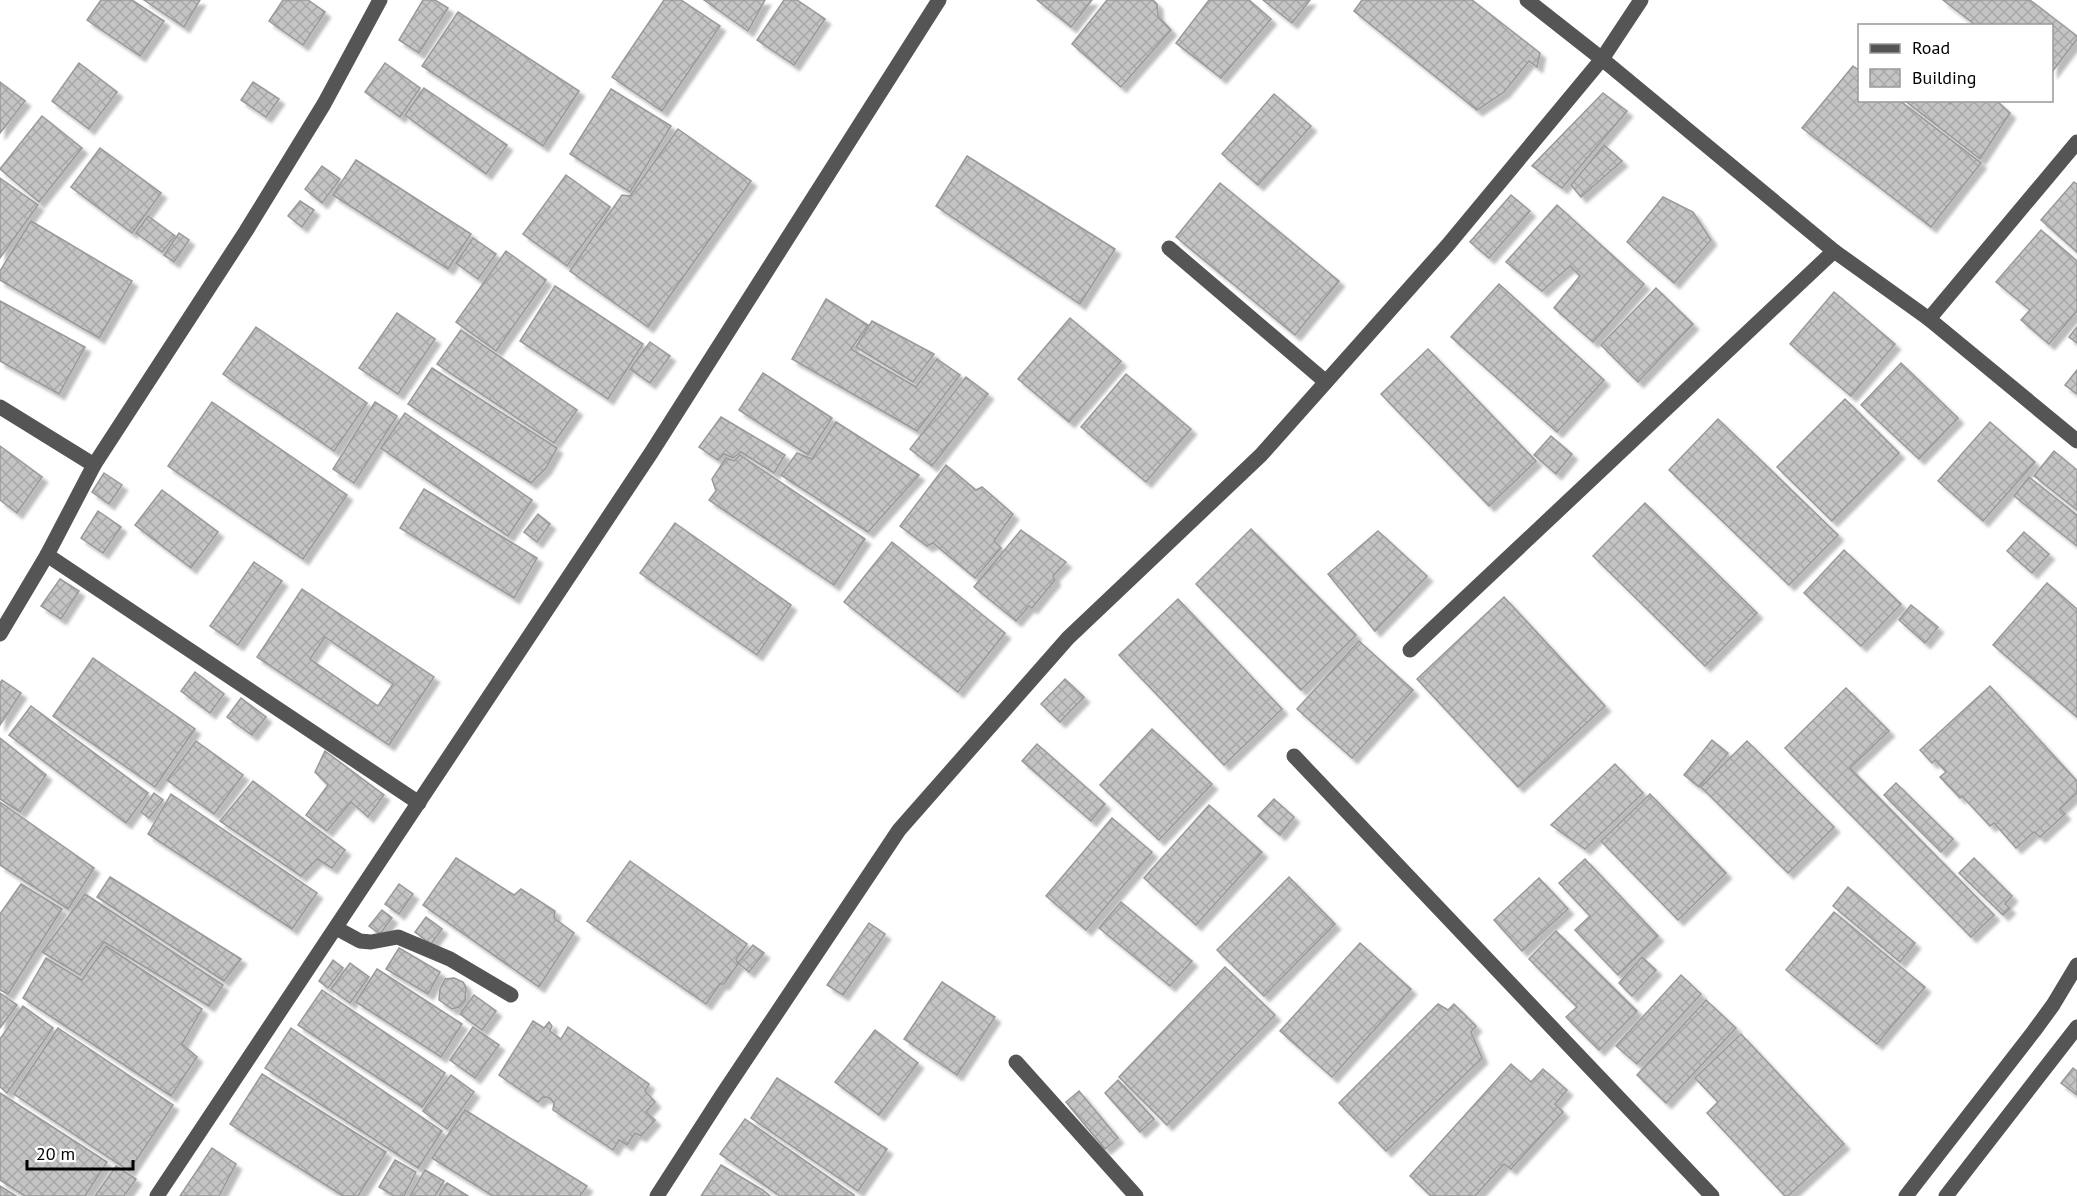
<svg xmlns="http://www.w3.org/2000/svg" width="2077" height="1196" font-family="'PT Sans',sans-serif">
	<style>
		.building { fill: url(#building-cross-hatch); stroke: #999; stroke-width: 1.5; fill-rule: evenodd; filter: url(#shadow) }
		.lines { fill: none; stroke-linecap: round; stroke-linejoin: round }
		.minor { stroke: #555; stroke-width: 15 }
	</style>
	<defs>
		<pattern id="building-cross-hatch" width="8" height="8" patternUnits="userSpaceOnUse" patternTransform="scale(1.5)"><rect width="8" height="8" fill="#c4c4c4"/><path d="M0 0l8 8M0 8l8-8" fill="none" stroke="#a7a7a7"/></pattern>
		<filter id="shadow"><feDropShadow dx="5.5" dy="5.5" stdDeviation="1.5" flood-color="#0004"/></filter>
	</defs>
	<rect width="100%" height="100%" fill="#fff"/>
	<g class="building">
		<path d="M101 0H132L164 21 140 56 87 20Z"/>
		<path d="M144 0H200L184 27Z"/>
		<path d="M283 0H308L325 12 303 45 269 21Z"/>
		<path d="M423 0H435L448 8 419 53 399 40Z"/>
		<path d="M664 0H681L720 26 662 111 612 77Z"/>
		<path d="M704 0H765L748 31Z"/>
		<path d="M784 0H797L825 19 794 65 757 40Z"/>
		<path d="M1037 0H1092L1071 27Z"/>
		<path d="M1107 0H1153L1157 4 1158 16 1171 30 1121 87 1072 44Z"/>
		<path d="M1209 0H1249L1271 19 1221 78 1176 43Z"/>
		<path d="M1263 0H1310L1292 23Z"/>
		<path d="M1362 0H1472L1540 53 1537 67 1529 61 1504 92 1477 110 1354 11Z"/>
		<path d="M1943 0H2030L2077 36V39L2052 72V26H1977Z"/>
		<path d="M458 12 579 91 543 146 422 66Z"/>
		<path d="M79 63 117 92 89 129 52 101Z"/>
		<path d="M385 63 420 88 400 117 365 92Z"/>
		<path d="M1853 66 1860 71V100H1899L1981 163 1931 227 1802 128Z"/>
		<path d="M0 82 25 101 0 133Z"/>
		<path d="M253 82 279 99 266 117 241 100Z"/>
		<path d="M424 88 507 145 486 174 405 115Z"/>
		<path d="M611 89 671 126 630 192 570 154Z"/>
		<path d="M1603 93 1627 111 1562 188 1532 166Z"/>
		<path d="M1274 94 1311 126 1258 185 1222 154Z"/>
		<path d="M1904 100H1947L1950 104 1953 100H1996L2010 113 1980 159Z"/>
		<path d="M42 116 82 148 39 202 0 169Z"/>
		<path d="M678 129 751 181 648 327 570 271 622 195 630 196Z"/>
		<path d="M1604 145 1622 161 1581 197 1571 185Z"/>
		<path d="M100 148 161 193 132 233 71 187Z"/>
		<path d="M967 156 1115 249 1080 304 936 206Z"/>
		<path d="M356 160 471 234 448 269 333 195Z"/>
		<path d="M322 166 340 179 322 203 305 189Z"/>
		<path d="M566 175 610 207 567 266 523 234Z"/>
		<path d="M0 178 38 205 0 258Z"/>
		<path d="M2074 182 2077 184V252L2041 220Z"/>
		<path d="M1220 183 1339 281 1295 335 1176 237Z"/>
		<path d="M1511 195 1530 211 1489 258 1470 242Z"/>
		<path d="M1663 197 1693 212 1711 240 1674 283 1627 242Z"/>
		<path d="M300 201 314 210 302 227 288 216Z"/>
		<path d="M1557 205 1644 284 1593 342 1554 308 1580 276 1570 266 1542 291 1506 262Z"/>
		<path d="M148 216 175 236 162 252 136 233Z"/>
		<path d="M31 221 132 281 99 338 0 280V271Z"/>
		<path d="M2041 230 2077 261V311L2049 344 2021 320 2030 310 1996 282Z"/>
		<path d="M179 233 189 240 174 262 164 255Z"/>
		<path d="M473 238 496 254 478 279 456 263Z"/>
		<path d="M506 251 546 280 496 351 456 322Z"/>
		<path d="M1499 284 1604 380 1557 432 1451 337Z"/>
		<path d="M555 286 643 344 608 399 520 341Z"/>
		<path d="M1656 288 1693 324 1638 382 1601 345Z"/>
		<path d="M1834 292 1895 344 1851 396 1790 344Z"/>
		<path d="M826 299 868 325 851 349 916 387 937 359 960 375 917 431 792 359Z"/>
		<path d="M0 301 85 347 59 394 0 361Z"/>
		<path d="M397 313 435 339 398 394 359 368Z"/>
		<path d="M1070 318 1121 361 1069 422 1018 379Z"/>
		<path d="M872 321 934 354 913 382 856 347Z"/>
		<path d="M256 327 367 403 334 451 223 374Z"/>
		<path d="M2077 327V343L2069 337Z"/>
		<path d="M461 330 577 410 554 443 437 364Z"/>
		<path d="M650 342 670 356 650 383 630 369Z"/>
		<path d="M1428 349 1536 461 1489 506 1381 394Z"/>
		<path d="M1901 363 1958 418 1919 459 1861 405Z"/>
		<path d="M432 368 557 448 546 468 531 483 408 404Z"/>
		<path d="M2077 370V394L2065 385Z"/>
		<path d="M763 373 832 418 808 455 739 410Z"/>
		<path d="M1126 374 1191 429 1146 482 1081 427Z"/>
		<path d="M966 377 988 394 932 466 910 449Z"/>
		<path d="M1845 399 1899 453 1832 521 1777 467Z"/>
		<path d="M212 402 347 495 303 559 168 466Z"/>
		<path d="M375 402 397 416 354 483 333 469Z"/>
		<path d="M405 413 532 500 508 536 381 448Z"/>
		<path d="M721 417 785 455 774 473 741 452 733 458 724 454 718 460 699 447Z"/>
		<path d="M1718 419 1838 535 1789 585 1669 470Z"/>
		<path d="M836 422 919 475 868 532 781 475 797 453 812 459Z"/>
		<path d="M1990 422 2035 462 1983 521 1938 481Z"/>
		<path d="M1551 436 1572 454 1556 474 1534 455Z"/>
		<path d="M0 446 42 477 17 513 0 500Z"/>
		<path d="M2054 451 2077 470V510L2034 476Z"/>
		<path d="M740 455 865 539 834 585 709 500 716 491 712 479 726 458 734 461Z"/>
		<path d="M946 465 976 490 982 487 1013 514 994 541 1001 548 975 578 933 543 927 546 900 526Z"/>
		<path d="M104 473 122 485 109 504 92 492Z"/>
		<path d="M2029 477 2077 515V546L2014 496Z"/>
		<path d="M424 489 537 558 514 598 400 528Z"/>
		<path d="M162 490 218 532 191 568 135 525Z"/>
		<path d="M1645 503 1757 613 1705 666 1593 556Z"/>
		<path d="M98 511 121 527 103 553 81 538Z"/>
		<path d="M538 514 550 524 537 542 524 532Z"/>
		<path d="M675 523 791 605 757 655 640 573Z"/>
		<path d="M1251 529 1356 635 1301 690 1196 584Z"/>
		<path d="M1021 530 1066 562 1053 576 1055 580 1032 608 1029 606 1016 621 974 587Z"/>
		<path d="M1378 531 1427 576 1375 631 1328 574Z"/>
		<path d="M2024 532 2049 554 2032 573 2007 551Z"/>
		<path d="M892 542 1005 633 958 692 844 602Z"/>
		<path d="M1844 550 1901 604 1861 646 1804 593Z"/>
		<path d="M254 562 282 581 238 645 210 626Z"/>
		<path d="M60 579 79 591 61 619 41 606Z"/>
		<path d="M2047 583 2077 609V717L1993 645Z"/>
		<path d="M302 589 434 677 389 745 257 657ZM325 637 393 684 378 706 310 659Z"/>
		<path d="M1504 597 1605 706 1518 787 1417 679Z"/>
		<path d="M1178 599 1282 709 1224 765 1119 655Z"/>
		<path d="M1911 605 1938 627 1925 643 1899 620Z"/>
		<path d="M1359 641 1413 690 1352 758 1297 709Z"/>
		<path d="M93 658 195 729 155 787 53 716Z"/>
		<path d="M195 672 224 694 210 713 181 691Z"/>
		<path d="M1065 679 1084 697 1060 722 1041 704Z"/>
		<path d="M2 680 21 693 0 725V683Z"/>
		<path d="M1990 686 2077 781V793L2060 809 2065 814 2040 837 2034 832 2016 848 1994 823 1990 826 1962 796 1960 798 1940 777 1946 772 1935 760 1932 763 1920 750Z"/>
		<path d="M1846 688 1889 731 1850 768 1994 915 1971 937 1785 748Z"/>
		<path d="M241 698 266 717 252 735 227 717Z"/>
		<path d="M31 706 148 793 126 823 9 735Z"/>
		<path d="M1152 729 1212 784 1159 840 1100 785Z"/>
		<path d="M0 738 46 775 20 812 0 799Z"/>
		<path d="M1712 740 1728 753 1699 787 1684 775Z"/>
		<path d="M196 741 243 775 214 814 167 780Z"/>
		<path d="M1747 741 1834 827 1788 873 1701 787Z"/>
		<path d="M1037 744 1105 804 1091 821 1022 761Z"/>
		<path d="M325 751 384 795 368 817 351 802 327 831 306 815 328 785 315 772Z"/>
		<path d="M1615 764 1643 793 1585 849 1551 825Z"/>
		<path d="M253 781 345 850 332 868 317 859 301 876 220 821Z"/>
		<path d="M1896 783 1953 839 1941 852 1884 795Z"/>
		<path d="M154 793 163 800 149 818 141 812Z"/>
		<path d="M171 794 317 893 292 929 148 834Z"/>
		<path d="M1650 794 1726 873 1678 920 1601 841Z"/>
		<path d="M1274 799 1294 817 1280 835 1258 816Z"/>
		<path d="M0 802 94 868 68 909 0 865Z"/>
		<path d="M1209 805 1262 852 1196 925 1144 878Z"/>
		<path d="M1112 818 1152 852 1086 930 1046 896Z"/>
		<path d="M456 858 514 895 521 889 555 911 554 918 574 933 539 987 423 905Z"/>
		<path d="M1974 858 2012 896 2005 904 2010 908 2003 915 1959 873Z"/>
		<path d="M1585 859 1658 936 1618 975 1575 930 1590 916 1559 883Z"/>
		<path d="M630 861 747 944 736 959 738 964 724 984H720L706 1004 587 921Z"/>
		<path d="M110 877 241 959 224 981 97 897Z"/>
		<path d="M1289 877 1335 924 1264 996 1217 950Z"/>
		<path d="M1539 878 1568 909 1522 951 1494 920Z"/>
		<path d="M21 884 62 909 8 994 0 990V914Z"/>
		<path d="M399 884 413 894 399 914 385 904Z"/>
		<path d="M1848 887 1915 943 1900 962 1833 906Z"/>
		<path d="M85 894 223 985 209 1006 104 942 80 975 42 952Z"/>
		<path d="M1121 902 1192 961 1170 986 1099 928Z"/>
		<path d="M382 910 392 918 380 934 369 926Z"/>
		<path d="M1834 912 1925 987 1877 1044 1786 970Z"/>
		<path d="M426 917 442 929 431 944 415 932Z"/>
		<path d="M869 923 885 934 843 995 827 985Z"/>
		<path d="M1556 931 1637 1011 1599 1050 1566 1017 1577 1007 1529 959Z"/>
		<path d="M1360 943 1411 989 1332 1077 1280 1031Z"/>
		<path d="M753 945 764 953 749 972 738 963Z"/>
		<path d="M106 946 202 1009 182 1044 197 1057 171 1096 23 998 46 958 82 980Z"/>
		<path d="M399 948 440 972 428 994 386 969Z"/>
		<path d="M1642 957 1656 970 1632 996 1619 983Z"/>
		<path d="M333 960 343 968 328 988 319 981Z"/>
		<path d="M350 963 369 977 350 1003 331 989Z"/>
		<path d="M1225 967 1275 1015 1167 1125 1119 1077Z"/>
		<path d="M377 969 462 1024 441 1057 356 1002Z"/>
		<path d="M1681 975 1701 994 1637 1064 1616 1046Z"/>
		<path d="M454 978 463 982 466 987 465 1001 459 1007 452 1009 439 1000 440 989 445 979Z"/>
		<path d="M942 982 995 1017 957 1075 904 1039Z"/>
		<path d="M322 990 445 1073 422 1107 298 1025Z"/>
		<path d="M0 993 17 1005 0 1028Z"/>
		<path d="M474 995 496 1011 482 1030 460 1014Z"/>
		<path d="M1706 1000 1736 1028 1666 1103 1637 1075Z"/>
		<path d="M1438 1004 1448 1010 1454 1004 1476 1026 1471 1032 1482 1058 1386 1151 1339 1103Z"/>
		<path d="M23 1006 53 1028 7 1093 0 1087V1039Z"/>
		<path d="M533 1021 544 1028 549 1022 552 1026 550 1031 561 1039 568 1027 649 1084 645 1091 655 1102 646 1112 655 1120 641 1136 635 1133 627 1145 619 1140 613 1150 553 1110 554 1103 550 1098 543 1097 538 1102 499 1075Z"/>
		<path d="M473 1027 499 1045 475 1078 450 1060Z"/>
		<path d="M58 1028 173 1105 129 1171 14 1094Z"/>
		<path d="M291 1028 442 1131 418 1168 265 1068Z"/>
		<path d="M875 1030 918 1063 879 1115 835 1082Z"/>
		<path d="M1741 1034 1844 1144 1788 1196H1785L1707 1113 1718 1102 1695 1078Z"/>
		<path d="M1511 1064 1531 1082 1543 1069 1567 1090 1555 1104 1563 1112 1511 1169 1504 1164 1475 1196H1431L1410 1176Z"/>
		<path d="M2073 1068 2077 1071V1095L2061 1083Z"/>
		<path d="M262 1074 386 1152 358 1196H343L230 1124Z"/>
		<path d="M451 1075 474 1092 447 1129 423 1111Z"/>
		<path d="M777 1078 887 1149 858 1191 751 1118Z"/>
		<path d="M1118 1080 1154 1119 1140 1132 1105 1093Z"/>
		<path d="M1079 1091 1118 1138 1105 1149 1066 1102Z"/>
		<path d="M0 1093 107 1162 85 1196H25L0 1180Z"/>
		<path d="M465 1110 587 1186 580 1196H493L432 1158Z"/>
		<path d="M745 1119 854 1195V1196H780L720 1154Z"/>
		<path d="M212 1148 236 1164 219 1196H180Z"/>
		<path d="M395 1160 416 1172 404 1196H394L379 1187Z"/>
		<path d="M721 1165 763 1190 770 1196H701Z"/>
		<path d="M116 1166 136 1179 124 1196H95Z"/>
		<path d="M425 1170 444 1181 435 1196H410Z"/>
		<path d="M447 1183 468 1196H439Z"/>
		<path d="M0 1186 16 1196H0Z"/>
	</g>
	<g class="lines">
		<g class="minor">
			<path d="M1527 0 1602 59 1834 251 1929 319 2077 441"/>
			<path d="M1169 248 1326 382"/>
			<path d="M1929 319 2077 142"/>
			<path d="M0 407 94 465"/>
			<path d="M47 555 419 803"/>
			<path d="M0 634 47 555 94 465 246 231 324 104 380 0"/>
			<path d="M1410 650 1834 251"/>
			<path d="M1294 756 1712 1196"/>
			<path d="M336 928 360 941 371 942 398 937 450 959 511 995"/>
			<path d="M1016 1062 1136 1196"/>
			<path d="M157 1196 651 453 939 0"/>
			<path d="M657 1196 722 1095 899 830 1068 638 1261 455 1447 246 1602 59 1641 0"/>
			<path d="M1906 1196 2034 1031 2053 1005 2077 965"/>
			<path d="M1946 1196 2077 1027"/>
		</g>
	</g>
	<rect x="1858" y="24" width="195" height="78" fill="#ffffff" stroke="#999999" stroke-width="1.5"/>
	<rect x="1870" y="44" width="30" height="9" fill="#555555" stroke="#999999" stroke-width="1.5"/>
	<text x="1912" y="54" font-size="18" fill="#000000">Road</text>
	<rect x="1870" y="69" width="30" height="18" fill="url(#building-cross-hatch)" stroke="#999999" stroke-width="1.5"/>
	<text x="1912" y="84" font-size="18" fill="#000000">Building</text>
	<path d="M27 1160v9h106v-9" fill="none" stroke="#000000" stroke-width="3"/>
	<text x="36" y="1160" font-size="18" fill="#000000" stroke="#ffffff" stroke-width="4.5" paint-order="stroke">20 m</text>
</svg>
